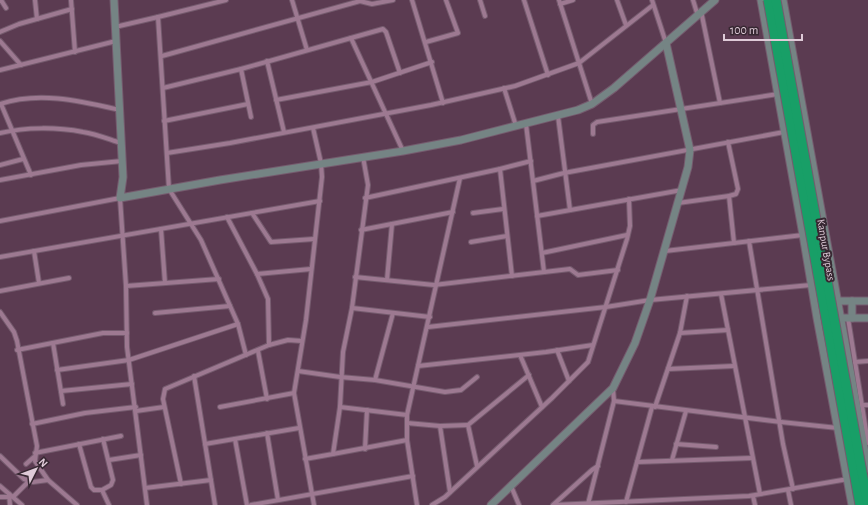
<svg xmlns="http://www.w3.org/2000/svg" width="868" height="505" font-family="'Alegreya Sans',sans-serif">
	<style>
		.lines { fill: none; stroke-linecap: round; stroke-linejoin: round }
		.street-casing { stroke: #755b6e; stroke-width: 6 }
		.secondary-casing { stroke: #755b6e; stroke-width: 9 }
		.street { stroke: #9d7991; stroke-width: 4 }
		.secondary { stroke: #758484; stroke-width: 7 }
		.highway-bridge-casing { stroke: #755b6e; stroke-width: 11; stroke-linecap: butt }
		.highway-bridge { stroke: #189f67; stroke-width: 9 }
		.labels { text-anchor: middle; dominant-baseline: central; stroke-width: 4; stroke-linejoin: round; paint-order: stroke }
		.street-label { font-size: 11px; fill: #dfcbd8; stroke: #372832 }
	</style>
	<rect width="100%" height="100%" fill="#5b3b51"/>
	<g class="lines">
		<g class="street-casing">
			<g id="street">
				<path d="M1 0 6 8"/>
				<path d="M35 0 37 19"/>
				<path d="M71 0 75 52"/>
				<path d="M292 0 307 50"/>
				<path d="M412 0 443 103"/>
				<path d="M480 0 485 16"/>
				<path d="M524 0 548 75"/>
				<path d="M559 0 592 104"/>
				<path d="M617 0 626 25"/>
				<path d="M652 0 666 43"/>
				<path d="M693 0 697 13"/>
				<path d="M560 4 573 0"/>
				<path d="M701 11 720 103"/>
				<path d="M158 17 226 0"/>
				<path d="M115 27 158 17 169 189 201 240 238 324 246 355"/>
				<path d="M0 32 19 24 72 9"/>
				<path d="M0 41 21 65"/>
				<path d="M426 42 458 33 446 0"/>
				<path d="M162 56 360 1 372 4 393 0"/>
				<path d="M267 61 284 132"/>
				<path d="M241 69 251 117"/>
				<path d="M0 70 116 41"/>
				<path d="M400 73 386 32 383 29 351 38 403 151"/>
				<path d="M163 88 241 69 351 38"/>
				<path d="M504 88 516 126"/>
				<path d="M276 100 372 82 432 62"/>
				<path d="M0 104C39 91 80 101 120 110"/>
				<path d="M1 104 31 175"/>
				<path d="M558 116 570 210"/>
				<path d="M164 121 248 104"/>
				<path d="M526 124 544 272"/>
				<path d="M313 128 321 163 322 177 306 320 294 393 314 505"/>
				<path d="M0 133C26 127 57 127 83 132 96 134 108 139 121 143"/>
				<path d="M593 134V125L597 122 778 94"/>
				<path d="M167 153 230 143 431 105 515 86 579 63 653 5"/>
				<path d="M0 165 23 159"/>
				<path d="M500 169 512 276"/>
				<path d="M0 180 81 165 122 161"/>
				<path d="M533 181 564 173 784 132"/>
				<path d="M729 196 734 243"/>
				<path d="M365 198 500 169 531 161"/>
				<path d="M678 203 729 196 736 194 738 189 728 142"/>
				<path d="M252 213 271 242 314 239"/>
				<path d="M473 213 503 209"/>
				<path d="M537 216 682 190"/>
				<path d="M227 217 257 274 268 299 269 345"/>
				<path d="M0 221 120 198 126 286 127 347 147 505"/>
				<path d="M161 229 165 283"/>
				<path d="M361 230 453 212"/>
				<path d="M749 241 783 444 793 489"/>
				<path d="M471 242 507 236"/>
				<path d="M34 251 39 283"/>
				<path d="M665 251 803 235"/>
				<path d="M542 253 627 235"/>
				<path d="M0 257 320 201"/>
				<path d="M257 274 311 269"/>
				<path d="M355 277 434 285 570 269 578 275 618 270"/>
				<path d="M387 280 392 224"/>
				<path d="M126 286 219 279"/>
				<path d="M0 291 69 278"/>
				<path d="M721 294 760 494"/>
				<path d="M352 308 430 317"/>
				<path d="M0 312 14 332 17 341 37 446 35 461 48 480 77 505"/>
				<path d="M155 313 230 306"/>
				<path d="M848 318 868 443"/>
				<path d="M428 327 606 307 650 300 811 285"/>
				<path d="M680 333 728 330"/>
				<path d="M53 343 63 404"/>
				<path d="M17 350 103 333H127"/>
				<path d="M557 350 569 381"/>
				<path d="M258 351 267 399"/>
				<path d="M520 355 542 407"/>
				<path d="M855 362 868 361"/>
				<path d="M418 366 546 352 593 345"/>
				<path d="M668 369 734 366"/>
				<path d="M57 370 129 360 238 324"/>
				<path d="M298 371 340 377 375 380 445 392 461 390 477 377"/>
				<path d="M194 376 215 505"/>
				<path d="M375 380 393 313"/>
				<path d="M61 391 132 384"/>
				<path d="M614 401 781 422 838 428"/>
				<path d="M862 405H868"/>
				<path d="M220 407 294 393"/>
				<path d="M340 407 407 415"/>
				<path d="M655 407 680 333 687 296"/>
				<path d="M136 411 164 407"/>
				<path d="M407 423 440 426 468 425"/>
				<path d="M32 424 85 413 136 407"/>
				<path d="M440 426 450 492"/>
				<path d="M267 433 278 500"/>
				<path d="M235 439 247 505"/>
				<path d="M79 444 91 487 94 490H102L109 505"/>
				<path d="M205 444 299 428"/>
				<path d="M676 444 716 447"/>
				<path d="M365 449 367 410"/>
				<path d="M35 453 121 436"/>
				<path d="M333 454 407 440"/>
				<path d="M0 456 24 479 33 482 48 480"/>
				<path d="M305 459 333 454 340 407 343 352 352 308 368 185 363 157"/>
				<path d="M109 460 141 455"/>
				<path d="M672 460 686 411"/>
				<path d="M637 462 752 458"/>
				<path d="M26 464 34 457"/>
				<path d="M477 466 468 425 529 375"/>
				<path d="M181 484 163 399 165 389 269 345 288 340 302 341"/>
				<path d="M0 486 22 505"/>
				<path d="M511 486 519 505"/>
				<path d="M145 488 211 480"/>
				<path d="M102 490 111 485 113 480 103 439"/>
				<path d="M788 490 791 505"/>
				<path d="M9 494 10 505"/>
				<path d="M753 496 755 505"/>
				<path d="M0 497H9"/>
				<path d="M13 497 29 481"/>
				<path d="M626 502 652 407"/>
				<path d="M588 504 614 401 613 389"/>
				<path d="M251 505 413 476"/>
				<path d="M417 505 407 440V415L460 178"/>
				<path d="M432 505 445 497 552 398 588 362 627 239 630 226 629 199"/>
				<path d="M553 505 592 470 598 466"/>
				<path d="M554 505 749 496 848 479"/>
			</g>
		</g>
		<g class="secondary-casing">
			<g id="secondary">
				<path d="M114 0 123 177 120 198 220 180 403 151 461 140 578 110 592 104 614 88 715 0"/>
				<path d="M761 0 803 235 817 318 852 505"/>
				<path d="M783 0 868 469"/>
				<path d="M834 301H868"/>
				<path d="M852 301V318"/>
				<path d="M836 318H868"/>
				<path d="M491 505 613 388 635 343 650 300 688 167 690 150 666 43"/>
			</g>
		</g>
		<use href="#street" class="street"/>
		<use href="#secondary" class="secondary"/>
		<g class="highway-bridge-casing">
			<g id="highway-bridge">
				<path d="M768 0 860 505"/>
				<path d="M776 0 868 505"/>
			</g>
		</g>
		<use href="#highway-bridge" class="highway-bridge"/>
	</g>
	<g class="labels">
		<g class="street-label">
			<text transform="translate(826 250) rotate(80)">Kanpur Bypass</text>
		</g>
	</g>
	<g transform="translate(36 469) rotate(48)" stroke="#372832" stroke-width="3" paint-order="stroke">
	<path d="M0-3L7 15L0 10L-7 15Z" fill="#dfcbd8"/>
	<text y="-6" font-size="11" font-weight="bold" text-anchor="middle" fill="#dfcbd8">N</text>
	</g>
	<path d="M724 34v6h78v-6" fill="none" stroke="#dfcbd8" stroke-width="2"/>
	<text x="730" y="34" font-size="12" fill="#dfcbd8" stroke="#372832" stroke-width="3" paint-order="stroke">100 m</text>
</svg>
